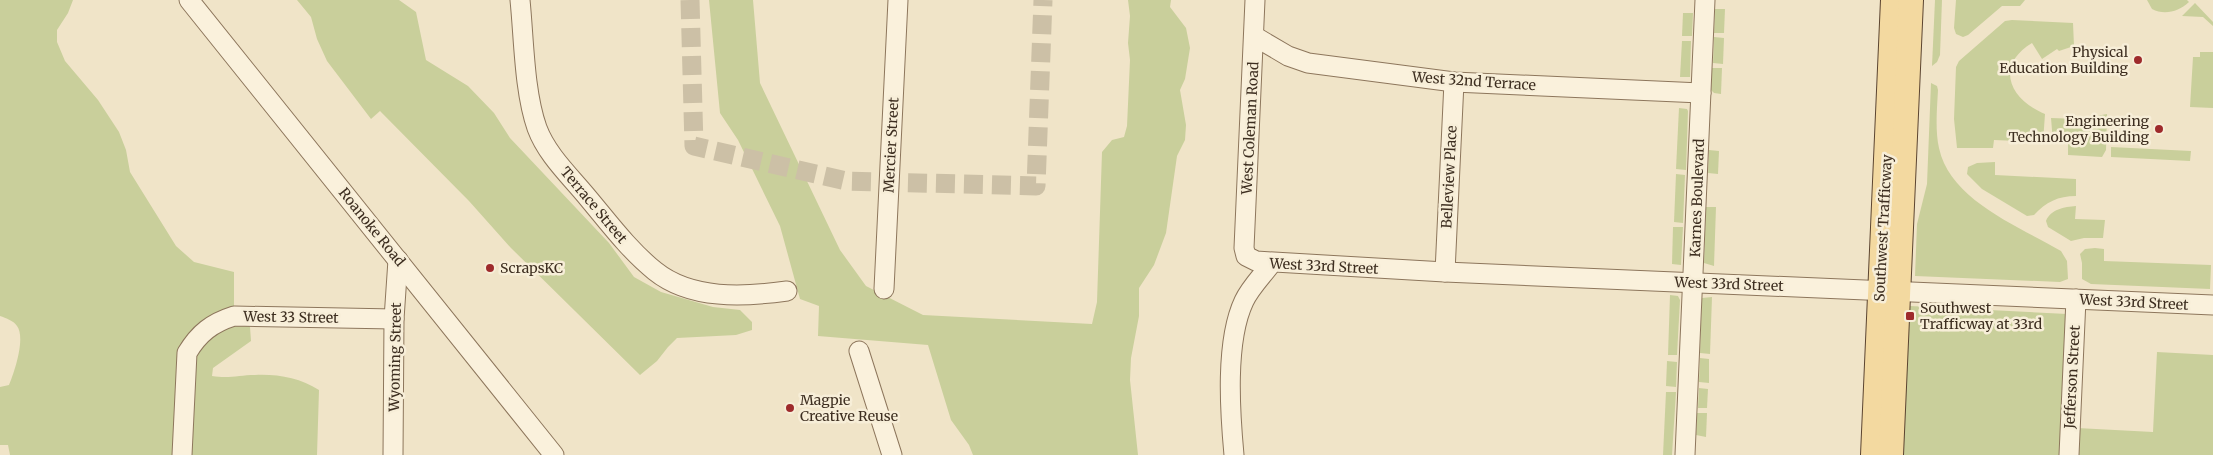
<svg xmlns="http://www.w3.org/2000/svg" width="2213" height="455" font-family="Merriweather,serif">
	<style>
		.green { fill: #c9cf9b }
		.lines { fill: none; stroke-linecap: round; stroke-linejoin: round }
		.minor-tunnel { stroke: #ccc0a6; stroke-width: 19; stroke-dasharray: 19 9; stroke-linecap: butt }
		.minor-casing { stroke: #8d765c; stroke-width: 21 }
		.major-casing { stroke: #5b4430; stroke-width: 26 }
		.minor { stroke: #faf1dc; stroke-width: 19 }
		.major { stroke: #f3d9a0; stroke-width: 24 }
		.poi-dot { fill: #9e2a2b; stroke: #f7eed8; stroke-width: 2 }
		.labels { text-anchor: middle; dominant-baseline: central; stroke-width: 5; stroke-linejoin: round; paint-order: stroke }
		.poi-label { font-size: 14px; fill: #3d2e20; stroke: #f7eed8; text-anchor: start }
		.street-label { font-size: 14px; fill: #3d2e20; stroke: #f7eed8 }
	</style>
	<rect width="100%" height="100%" fill="#f0e4c8"/>
	<g class="green">
		<path d="M0 0H73L68 13 57 30V42L65 61 98 100 119 132 126 150 130 172 176 246 194 262 234 272V307L250 327 251 341 213 368 212 376C229 379 239 375 255 375 278 374 300 378 319 390L317 455H10L8 445H0V387L9 385C14 373 26 338 17 326 14 321 6 318 0 316Z"/>
		<path d="M297 0H399L416 12 426 60 468 86 494 113 510 138 609 243 634 277 661 292 713 307 740 310 752 322V330L736 335 677 338 668 347 657 361 640 375 511 248 469 201 380 111 371 119 327 61 317 39 311 17Z"/>
		<path d="M709 0H753L760 83 840 250 866 286 923 315 1092 324 1097 302 1102 152 1112 140 1124 137 1127 126 1130 60 1128 43 1130 16 1128 0H1171L1170 7 1186 28 1190 48 1185 79 1180 90 1186 125 1185 140 1177 156 1166 233 1154 265 1139 288V316L1131 358 1130 380 1138 455H973L969 445 951 420 928 345 818 336 819 306 800 299 780 226 738 140 720 113Z"/>
		<path d="M1935 0H1942L1940 55 1937 62 1932 66Z"/>
		<path d="M1956 0H2025L2020 6H2002L1968 35 1963 37 1956 34 1954 28Z"/>
		<path d="M2147 0H2187L2189 2C2179 11 2165 16 2152 9Z"/>
		<path d="M2195 3 2213 22V26L2203 17 2182 16Z"/>
		<path d="M1715 9H1725L1724 33H1714Z"/>
		<path d="M1683 13H1693L1692 36H1682Z"/>
		<path d="M2012 20 2073 23 2074 46 2059 51 2057 49 2042 59 2032 43C1994 66 2010 100 2045 114L2043 142 1994 140 1993 148H1957L1954 119 1956 67 1959 61 2005 21Z"/>
		<path d="M1714 37 1724 38 1723 64 1713 63Z"/>
		<path d="M1682 41H1691L1690 77H1680Z"/>
		<path d="M2200 52H2213V108L2190 107 2193 57H2200Z"/>
		<path d="M1712 68H1722L1721 94 1714 93 1711 90Z"/>
		<path d="M1931 83 1937 86 1938 90C1937 109 1935 130 1939 148 1950 200 2018 226 2061 251L2067 261 2068 279 2060 282 1915 276 1917 224 1927 184Z"/>
		<path d="M1679 108 1687 109 1688 111 1686 170 1676 169Z"/>
		<path d="M2107 114 2106 150 2102 157 2068 155V143L2053 142 2051 118 2080 119Z"/>
		<path d="M2111 147 2191 151 2190 161 2111 157Z"/>
		<path d="M1709 150 1719 151 1718 174 1708 173Z"/>
		<path d="M1995 162V175L2076 179V196C2058 196 2046 202 2034 215L2027 216 1982 189 1967 174 1968 167 1977 163Z"/>
		<path d="M1676 174 1685 175 1683 223 1674 222Z"/>
		<path d="M2076 206 2075 219 2105 220 2103 238H2084L2071 241 2048 227 2046 221C2051 209 2064 207 2076 206Z"/>
		<path d="M1706 207H1716L1714 266 1704 263Z"/>
		<path d="M1673 227H1683L1681 265 1672 264Z"/>
		<path d="M2095 248 2104 249V261L2211 265 2210 289 2091 284 2082 279V263L2080 254 2085 249Z"/>
		<path d="M1670 295 1678 296 1680 300 1677 355H1668Z"/>
		<path d="M1712 297 1710 354 1700 353 1702 298Z"/>
		<path d="M1910 306 2067 314 2060 455H1903Z"/>
		<path d="M2157 352 2213 355V455H2076L2077 428 2153 432Z"/>
		<path d="M1700 358 1709 359V383L1699 382Z"/>
		<path d="M1667 361 1677 362 1676 387 1666 386Z"/>
		<path d="M1699 388 1708 389 1707 408H1698Z"/>
		<path d="M1666 392H1676L1672 455H1663Z"/>
		<path d="M1697 413H1707L1706 437 1696 435Z"/>
	</g>
	<g class="lines">
		<path class="minor-tunnel" d="M690 0 694 146 846 181 1036 186 1043 0"/>
		<g class="minor-casing">
			<g id="minor">
				<path d="M189 0 554 455"/>
				<path d="M520 0C524 39 524 91 537 128 547 155 570 176 588 198 609 223 629 250 655 271 691 300 744 297 787 291"/>
				<path d="M1255 0 1244 248 1246 256 1256 261 1445 272 2213 305"/>
				<path d="M1254 36 1288 56 1308 63 1454 82 1701 93"/>
				<path d="M1445 272 1454 82"/>
				<path d="M884 289 898 0"/>
				<path d="M859 351 892 455"/>
				<path d="M182 455 187 353C199 333 212 323 234 316L394 319"/>
				<path d="M393 455 394 319 398 260"/>
				<path d="M1234 455C1230 412 1225 341 1244 301 1250 288 1262 276 1271 264"/>
				<path d="M1685 455 1705 0"/>
				<path d="M2069 455 2076 299"/>
			</g>
		</g>
		<g class="major-casing">
			<g id="major">
				<path d="M1873 455 1893 0"/>
				<path d="M1891 455 1911 0"/>
			</g>
		</g>
		<use href="#minor" class="minor"/>
		<use href="#major" class="major"/>
	</g>
	<g class="poi-dot">
		<circle cx="2138" cy="60" r="5"/>
		<circle cx="2159" cy="129" r="5"/>
		<circle cx="490" cy="268" r="5"/>
		<rect x="1905" y="311" width="10" height="10" rx="2.5"/>
		<circle cx="790" cy="408" r="5"/>
	</g>
	<g class="labels">
		<g class="poi-label">
			<text x="2128" y="52" text-anchor="end">Physical<tspan x="2128" dy="16">Education Building</tspan></text>
			<text x="2149" y="121" text-anchor="end">Engineering<tspan x="2149" dy="16">Technology Building</tspan></text>
			<text x="500" y="268">ScrapsKC</text>
			<text x="1920" y="308">Southwest<tspan x="1920" dy="16">Trafficway at 33rd</tspan></text>
			<text x="800" y="400">Magpie<tspan x="800" dy="16">Creative Reuse</tspan></text>
		</g>
		<g class="street-label">
			<text transform="translate(1474 81) rotate(4)">West 32nd Terrace</text>
			<text transform="translate(1250 128) rotate(-87)">West Coleman Road</text>
			<text transform="translate(891 145) rotate(-87)">Mercier Street</text>
			<text transform="translate(1449 177) rotate(-87)">Belleview Place</text>
			<text transform="translate(1697 198) rotate(-88)">Karnes Boulevard</text>
			<text transform="translate(594 205) rotate(50)">Terrace Street</text>
			<text transform="translate(372 227) rotate(51)">Roanoke Road</text>
			<text transform="translate(1883 228) rotate(-87)">Southwest Trafficway</text>
			<text transform="translate(1324 266) rotate(3)">West 33rd Street</text>
			<text transform="translate(1729 284) rotate(2)">West 33rd Street</text>
			<text transform="translate(2134 302) rotate(3)">West 33rd Street</text>
			<text transform="translate(291 317) rotate(1)">West 33 Street</text>
			<text transform="translate(395 357) rotate(-89)">Wyoming Street</text>
			<text transform="translate(2072 377) rotate(-87)">Jefferson Street</text>
		</g>
	</g>
</svg>
